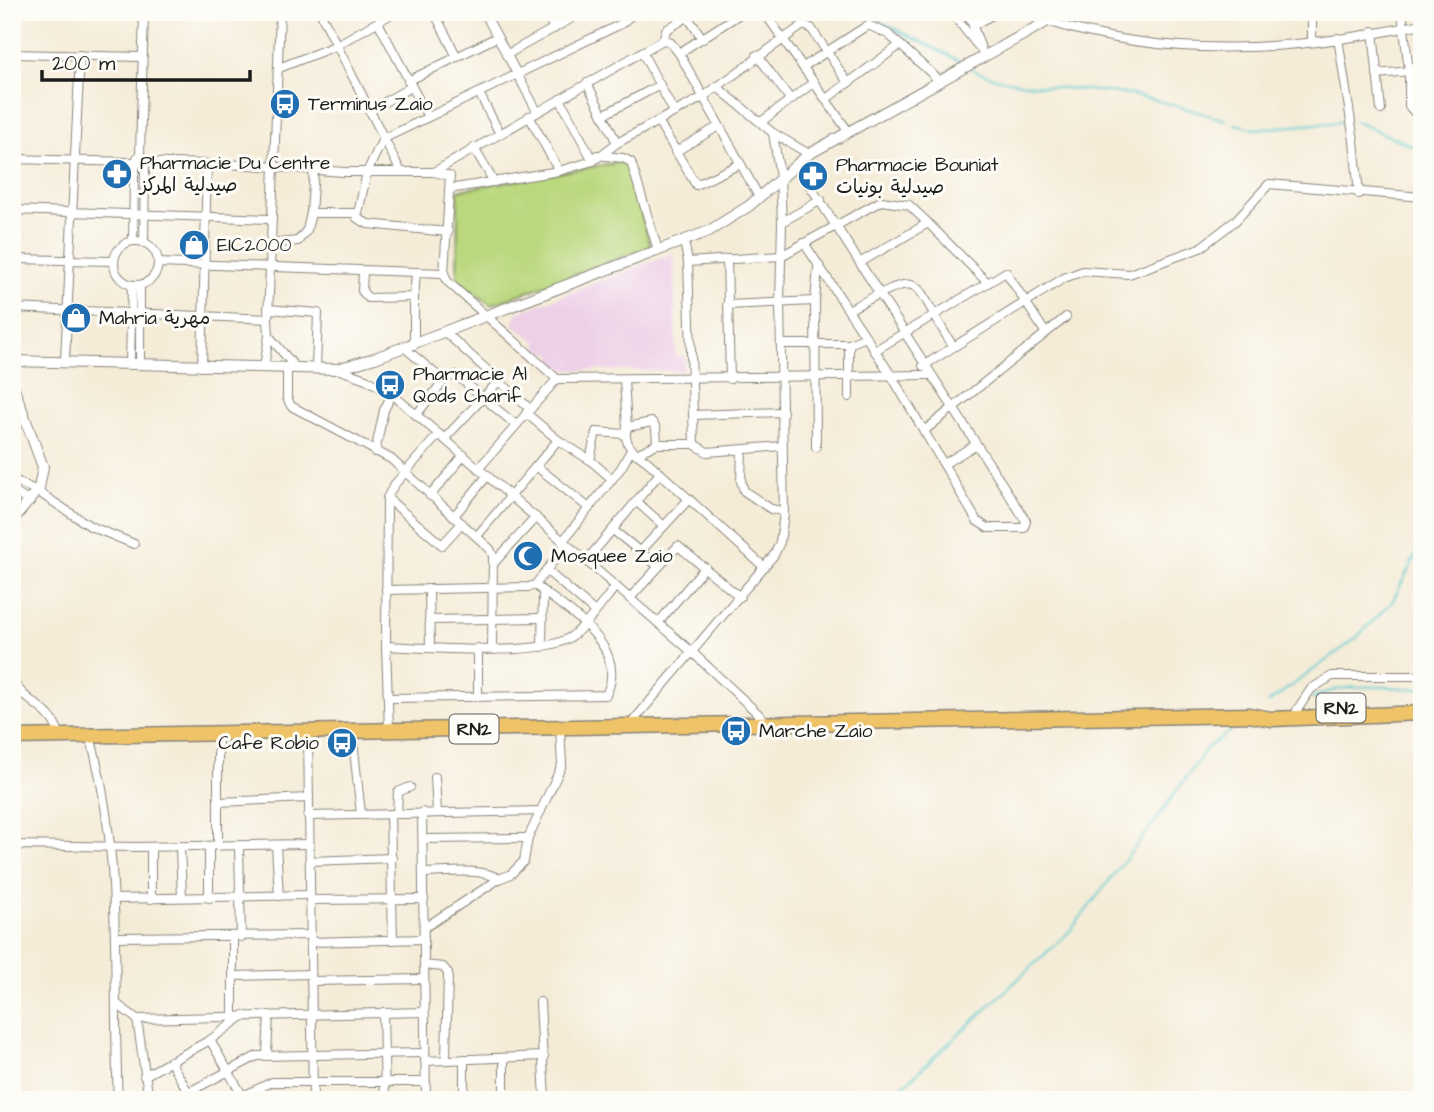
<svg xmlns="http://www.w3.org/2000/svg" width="1434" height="1112" font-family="'Architects Daughter','Playpen Sans Arabic',sans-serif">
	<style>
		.built { fill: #edd0e8 }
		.green { fill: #bad87e; stroke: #6b7a4d; stroke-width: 2 }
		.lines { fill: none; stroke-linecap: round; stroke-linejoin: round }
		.stream { stroke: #5dcbd1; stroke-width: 2 }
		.minor-casing { stroke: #88847a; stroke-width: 10 }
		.tertiary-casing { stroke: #88847a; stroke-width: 12 }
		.trunk-casing { stroke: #88847a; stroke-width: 17 }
		.minor { stroke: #fff; stroke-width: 8 }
		.tertiary { stroke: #fff; stroke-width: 10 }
		.trunk { stroke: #efc469; stroke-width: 14 }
		.labels { text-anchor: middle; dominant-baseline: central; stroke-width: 6; stroke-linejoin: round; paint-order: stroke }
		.shield { fill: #fdfcf7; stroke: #605f5e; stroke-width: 2 }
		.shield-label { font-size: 18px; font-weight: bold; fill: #1c1c1c }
		.poi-label { font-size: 19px; fill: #1c1c1c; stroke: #fdfcf7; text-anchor: start }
	</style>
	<rect width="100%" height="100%" fill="#fdfcf7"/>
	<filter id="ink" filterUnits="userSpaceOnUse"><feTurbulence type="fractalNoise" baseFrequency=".0143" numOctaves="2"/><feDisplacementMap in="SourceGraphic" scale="14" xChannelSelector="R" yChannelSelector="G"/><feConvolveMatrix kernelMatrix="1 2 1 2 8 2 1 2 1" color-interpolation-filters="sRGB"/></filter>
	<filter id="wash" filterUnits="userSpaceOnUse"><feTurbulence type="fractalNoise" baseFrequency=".00686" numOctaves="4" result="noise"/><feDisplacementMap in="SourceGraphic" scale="28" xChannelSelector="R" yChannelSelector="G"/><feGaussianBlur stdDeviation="1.57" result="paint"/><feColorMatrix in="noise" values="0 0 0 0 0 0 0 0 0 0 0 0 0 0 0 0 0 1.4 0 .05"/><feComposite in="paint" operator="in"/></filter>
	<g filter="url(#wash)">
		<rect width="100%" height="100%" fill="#f5ecd8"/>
		<path class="built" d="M674 253 676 356 686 357 683 371 566 370 551 363 552 353 538 352 537 341 513 325 517 313Z"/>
		<path class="green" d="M626 161 651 247 491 305 457 280 458 190Z"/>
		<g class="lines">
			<g class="stream">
				<path d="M861 12 964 63"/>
				<path d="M971 68C1000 88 1088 88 1126 94 1159 99 1193 111 1226 120"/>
				<path d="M1354 121 1422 150"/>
				<path d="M1235 124 1256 129 1341 122"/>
				<path d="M1312 698C1347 681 1385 688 1422 689"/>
				<path d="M1268 703 1354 640 1392 602 1422 543"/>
				<path d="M1236 728 1279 725"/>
				<path d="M888 1100 1071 930 1153 824 1207 748 1241 723"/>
			</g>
		</g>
	</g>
	<g filter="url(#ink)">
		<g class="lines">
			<g class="minor-casing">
				<g id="minor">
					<path d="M280 12 268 319 269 336 295 367"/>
					<path d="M320 12 401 172"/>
					<path d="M434 12 457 57"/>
					<path d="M484 12 537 111"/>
					<path d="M546 12 554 29"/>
					<path d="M684 12 703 39"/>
					<path d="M764 12 848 131"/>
					<path d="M951 12 978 46"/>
					<path d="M968 12 984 57"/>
					<path d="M1312 12V41"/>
					<path d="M1402 12 1409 71V106L1415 113 1422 112"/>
					<path d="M378 22 428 117"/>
					<path d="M1050 22C1171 60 1299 51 1422 24"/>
					<path d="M975 24 998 12"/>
					<path d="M1373 31 1381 110"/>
					<path d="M1338 38 1354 141 1359 194"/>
					<path d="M663 40 670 42 679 53 759 197"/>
					<path d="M642 52 674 112"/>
					<path d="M679 53 743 12"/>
					<path d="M12 54 142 57"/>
					<path d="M506 55 583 12"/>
					<path d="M757 55 791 100"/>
					<path d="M803 67 868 25 888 34 941 82"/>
					<path d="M279 68 335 46 395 12"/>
					<path d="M1377 74 1422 70"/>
					<path d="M408 81 497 37"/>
					<path d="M587 83 617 143"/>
					<path d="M716 86 773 133 809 154"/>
					<path d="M479 93 500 134"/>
					<path d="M560 99 593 161"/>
					<path d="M826 99 900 45"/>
					<path d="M369 111 411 87"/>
					<path d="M603 115 660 85"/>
					<path d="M529 116 559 171"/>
					<path d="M658 121 696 185 740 164"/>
					<path d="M761 122 814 82"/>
					<path d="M474 148 494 182"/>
					<path d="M675 152 719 126"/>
					<path d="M597 155 623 158 631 162 658 250"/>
					<path d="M12 159 249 165 344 172H434L450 176 444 273 447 281 557 379 929 375"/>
					<path d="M796 164 1026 521 1024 528H988L977 521 891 375 804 243"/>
					<path d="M314 170 311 213H357"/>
					<path d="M434 172 663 40 666 30 687 17"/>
					<path d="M449 189 559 171 593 161 617 143 703 97 803 25 811 28 848 83"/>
					<path d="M12 210 270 219"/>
					<path d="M782 222 821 200"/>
					<path d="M448 232 368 224 357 218 367 172 383 139 621 24 635 12"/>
					<path d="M133 241 134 176 137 158"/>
					<path d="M684 241 688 262 694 444 707 452 783 446"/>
					<circle cx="136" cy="263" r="22"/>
					<path d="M144 243 145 162 140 154 144 12"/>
					<path d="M269 244 298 241 307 230 311 213"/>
					<path d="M12 259 114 261"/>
					<path d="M727 259 730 379"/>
					<path d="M688 262 781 256 881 201 909 205 928 223"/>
					<path d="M861 262 928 223 988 283"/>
					<path d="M158 263 444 273"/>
					<path d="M363 272 362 291 368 298 414 297 416 273"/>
					<path d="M727 305 815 301"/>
					<path d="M12 308 268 319"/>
					<path d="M268 309 318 313 316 368"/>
					<path d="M848 310C931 267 908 278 953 346"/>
					<path d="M446 333 530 409"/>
					<path d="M781 344H849L866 337"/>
					<path d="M849 344V397"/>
					<path d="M414 345V297"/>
					<path d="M405 348 444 381"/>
					<path d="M874 351 1006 272 1045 332"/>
					<path d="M65 360 80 55"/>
					<path d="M130 363 132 285"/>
					<path d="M140 364V285"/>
					<path d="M923 366 1064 278 1083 271 1129 274 1200 248 1235 221 1269 184 1422 197"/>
					<path d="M202 367 207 164"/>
					<path d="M264 367 269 336"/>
					<path d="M287 368V398L291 406 391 459 490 549 493 556 492 648"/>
					<path d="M337 369 366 379 392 394 692 652 768 723"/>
					<path d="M624 380 627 427"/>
					<path d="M526 413 558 440"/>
					<path d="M416 415 446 378 456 375 516 425"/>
					<path d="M693 415 783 412"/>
					<path d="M924 431 1066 317"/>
					<path d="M445 438 498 382"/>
					<path d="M657 444 656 428 652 422 627 427C622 445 635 453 648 462L764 567"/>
					<path d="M816 447 815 301 818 268"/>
					<path d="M742 450 741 481 744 491 771 509 783 511"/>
					<path d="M375 452 384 410 392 394"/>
					<path d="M636 454 657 444H694"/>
					<path d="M590 460 612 479"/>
					<path d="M944 464 975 445"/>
					<path d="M536 466 589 508"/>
					<path d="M479 468 557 379"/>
					<path d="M12 479 37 491 90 526 134 544"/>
					<path d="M12 491 30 502"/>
					<path d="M430 496 464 455"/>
					<path d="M387 498 442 545 462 523"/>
					<path d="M637 502 664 526"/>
					<path d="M454 516 488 475"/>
					<path d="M613 530 658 566"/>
					<path d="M477 536 558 440 590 460 596 432 625 434"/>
					<path d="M562 542 621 468 631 450"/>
					<path d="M640 552 689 499"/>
					<path d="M586 561 660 473"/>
					<path d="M493 564 536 517"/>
					<path d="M546 570 595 612"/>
					<path d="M429 589 430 648"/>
					<path d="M386 590 529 587 535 585 566 545"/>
					<path d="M630 598 678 546 740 597"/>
					<path d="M429 620 541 618"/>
					<path d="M658 623 705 567"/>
					<path d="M386 646C426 648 538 657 569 638 587 626 602 603 616 586"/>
					<path d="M542 647 543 592"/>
					<path d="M12 679C25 705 51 705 60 736"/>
					<path d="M478 697V648"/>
					<path d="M388 698 606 695C630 645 567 611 535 585"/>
					<path d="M1297 710 1311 689 1332 676H1422"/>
					<path d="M629 726 774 555 780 542 784 514 780 302 782 222 780 177 773 133"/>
					<path d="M389 730 386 646 387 498 394 485 439 434"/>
					<path d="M352 732 361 814"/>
					<path d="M308 733 313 1100"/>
					<path d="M218 735V846"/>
					<path d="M90 736C124 856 112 978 118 1100"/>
					<path d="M435 777 437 812"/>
					<path d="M219 802 309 798"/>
					<path d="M422 812 426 1100"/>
					<path d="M390 814 393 940"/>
					<path d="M397 814 398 792 410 787"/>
					<path d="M308 816 541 811"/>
					<path d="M423 839 528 838"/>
					<path d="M12 845 135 847 309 844"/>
					<path d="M276 845 279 896"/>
					<path d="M239 846 241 937"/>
					<path d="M180 847 182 897"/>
					<path d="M310 861 392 858"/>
					<path d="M499 879 511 874 524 861 528 838 562 765 560 728"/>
					<path d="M209 898V846"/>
					<path d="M116 899 310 895"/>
					<path d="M151 899V847"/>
					<path d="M310 900 424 899"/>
					<path d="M424 928 499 879C481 867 445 873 424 873"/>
					<path d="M117 937 310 935"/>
					<path d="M233 937V1015"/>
					<path d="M310 942 424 939"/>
					<path d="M424 965 443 967 448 973 446 1059"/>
					<path d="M233 976 311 974"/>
					<path d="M311 981 423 979"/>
					<path d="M540 1002 545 1100"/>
					<path d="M118 1005 137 1019 424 1012"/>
					<path d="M383 1012 385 1100"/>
					<path d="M137 1019 149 1100"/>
					<path d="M210 1040 245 1100"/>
					<path d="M267 1054 269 1015"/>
					<path d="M504 1058V1100"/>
					<path d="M464 1059V1100"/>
					<path d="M170 1061 193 1100"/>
					<path d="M425 1061 544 1056"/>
					<path d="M144 1076 210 1040 244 1015"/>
					<path d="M243 1096 272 1082H425"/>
					<path d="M174 1100 257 1056 424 1053"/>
				</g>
			</g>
			<g class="tertiary-casing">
				<g id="tertiary">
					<path d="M12 361 337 369 375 358 709 231 749 206 809 154 1064 12"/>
					<path d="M12 383 43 467 39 488 12 521"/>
				</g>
			</g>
			<g class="trunk-casing">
				<path id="trunk" d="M12 737 1249 715 1271 719 1422 713"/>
			</g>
			<use href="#minor" class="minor"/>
			<use href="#tertiary" class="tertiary"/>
			<use href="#trunk" class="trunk"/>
		</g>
	</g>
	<defs>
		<g id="bus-disc" transform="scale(1.575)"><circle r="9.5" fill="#1f6fb2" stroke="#fdfcf7"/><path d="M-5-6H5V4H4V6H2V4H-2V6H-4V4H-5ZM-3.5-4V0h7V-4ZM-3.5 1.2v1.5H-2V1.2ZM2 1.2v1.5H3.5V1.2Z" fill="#fff"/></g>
		<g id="pharmacy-disc" transform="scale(1.575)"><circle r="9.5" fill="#1f6fb2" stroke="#fdfcf7"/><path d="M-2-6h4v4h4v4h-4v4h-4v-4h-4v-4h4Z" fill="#fff"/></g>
		<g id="shop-disc" transform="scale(1.575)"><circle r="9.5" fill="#1f6fb2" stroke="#fdfcf7"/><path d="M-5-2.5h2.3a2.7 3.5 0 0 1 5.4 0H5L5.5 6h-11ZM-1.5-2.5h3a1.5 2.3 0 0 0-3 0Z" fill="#fff"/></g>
		<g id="mosque-disc" transform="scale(1.575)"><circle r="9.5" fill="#1f6fb2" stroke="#fdfcf7"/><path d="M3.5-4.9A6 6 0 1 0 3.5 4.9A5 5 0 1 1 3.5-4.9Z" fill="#fff"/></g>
	</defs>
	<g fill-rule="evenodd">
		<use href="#bus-disc" x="285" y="104"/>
		<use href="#pharmacy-disc" x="117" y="174"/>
		<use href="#pharmacy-disc" x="813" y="176"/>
		<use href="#shop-disc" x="194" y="245"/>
		<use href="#shop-disc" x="76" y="318"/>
		<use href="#bus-disc" x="390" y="385"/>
		<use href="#mosque-disc" x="528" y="556"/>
		<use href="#bus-disc" x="736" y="731"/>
		<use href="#bus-disc" x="342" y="743"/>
	</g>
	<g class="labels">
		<g class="shield">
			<rect x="1316.5" y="693.5" width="49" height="29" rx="5"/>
			<rect x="449.5" y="714.5" width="49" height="29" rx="5"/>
		</g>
		<g class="shield-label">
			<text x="1341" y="708">RN2</text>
			<text x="474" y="729">RN2</text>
		</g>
		<g class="poi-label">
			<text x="308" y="104">Terminus Zaio</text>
			<text x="140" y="163">Pharmacie Du Centre<tspan x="140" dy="22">صيدلية المركز</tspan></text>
			<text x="836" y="165">Pharmacie Bouniat<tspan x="836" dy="22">صيدلية بونيات</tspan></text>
			<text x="217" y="245">EIC2000</text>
			<text x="99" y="318">Mahria مهرية</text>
			<text x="413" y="374">Pharmacie Al<tspan x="413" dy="22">Qods Charif</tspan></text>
			<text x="551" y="556">Mosquee Zaio</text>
			<text x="759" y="731">Marche Zaio</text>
			<text x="319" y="743" text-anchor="end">Cafe Robio</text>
		</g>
	</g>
	<rect width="1434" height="1112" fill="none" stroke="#fdfcf7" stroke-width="42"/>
	<path d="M42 70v10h208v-10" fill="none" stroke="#1c1c1c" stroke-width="3.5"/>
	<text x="52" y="70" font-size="21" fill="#1c1c1c" stroke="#fdfcf7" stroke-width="5" paint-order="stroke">200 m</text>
</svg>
